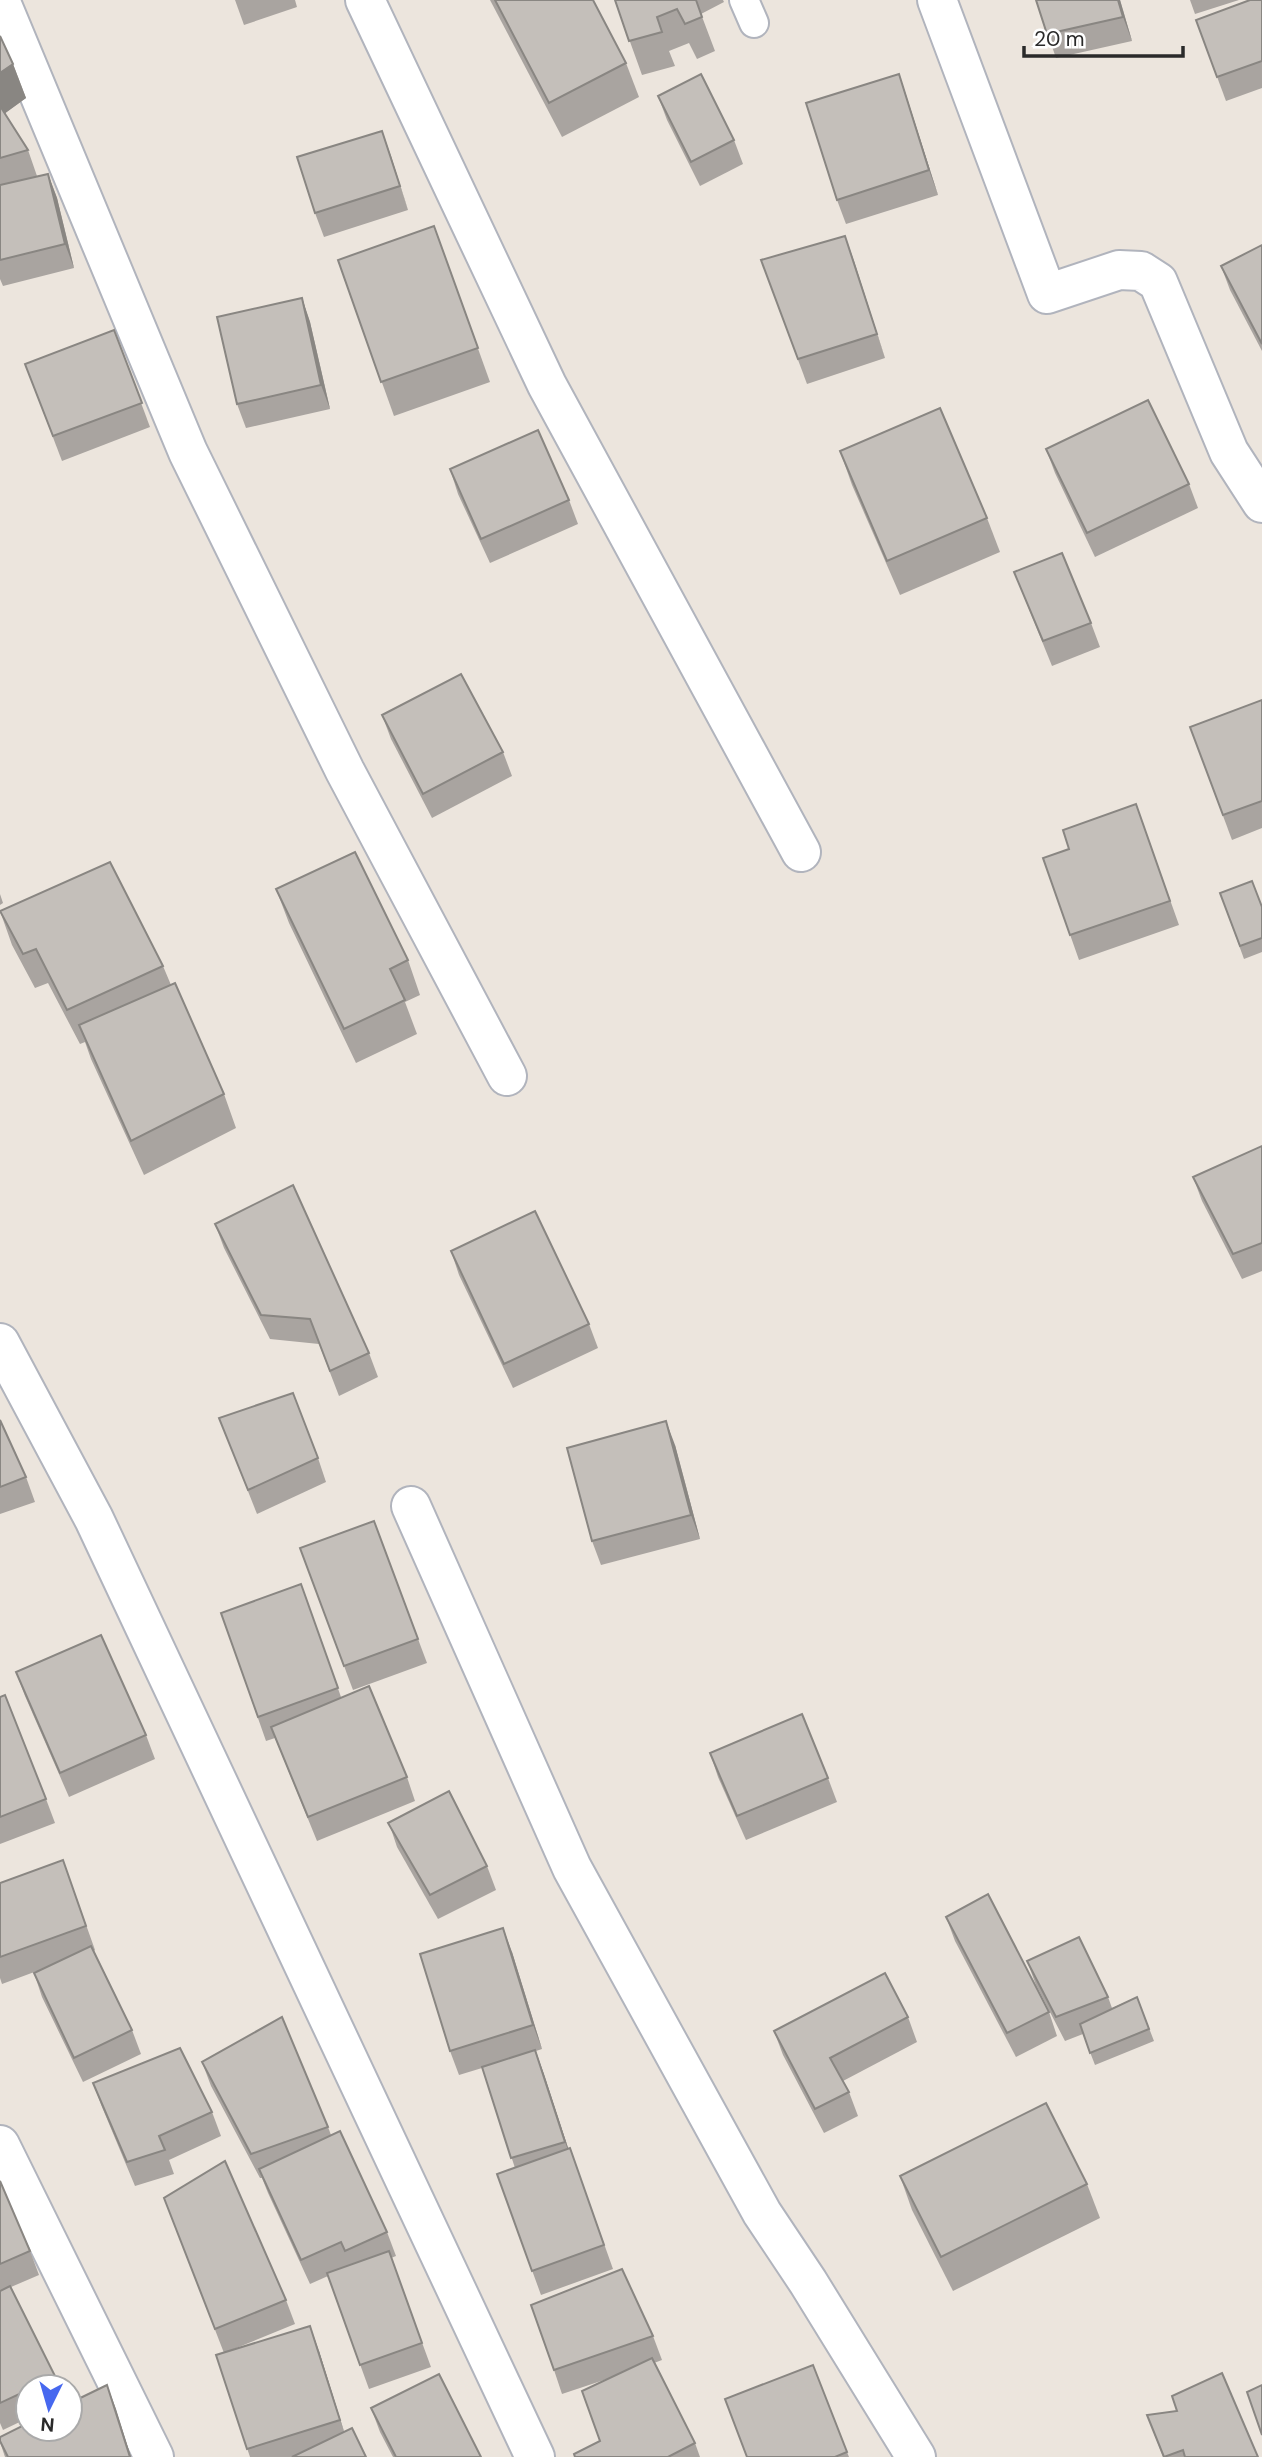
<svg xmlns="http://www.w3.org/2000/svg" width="1262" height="2457" font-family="'DM Sans',sans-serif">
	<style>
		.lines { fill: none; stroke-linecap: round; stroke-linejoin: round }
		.service-casing { stroke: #b1b4bd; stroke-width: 32 }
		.minor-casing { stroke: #b1b4bd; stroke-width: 42 }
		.service { stroke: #fff; stroke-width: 28 }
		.minor { stroke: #fff; stroke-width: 38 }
		.wall { fill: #a9a4a0 }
		.shaded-wall { fill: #898682 }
		.building { fill: #c4bfba; stroke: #898682; stroke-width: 2 }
	</style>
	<rect width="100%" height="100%" fill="#ece5dd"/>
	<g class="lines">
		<g class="service-casing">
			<path id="service" d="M744 0 754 23"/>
		</g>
		<g class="minor-casing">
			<g id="minor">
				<path d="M0 0 188 452 345 771 507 1076"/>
				<path d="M365 0 547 385 801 852"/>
				<path d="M937 0 1047 294 1119 270 1141 271 1158 282 1229 452 1262 503"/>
				<path d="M0 1343 94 1519 535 2457"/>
				<path d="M411 1506 572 1868 762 2213 808 2282 916 2457"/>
				<path d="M0 2145 154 2457"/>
			</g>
		</g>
		<use href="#service" class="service"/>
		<use href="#minor" class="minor"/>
	</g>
	<g class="wall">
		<path d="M235 0H295L297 7 244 25Z"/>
		<path d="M490 0H593L626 63 639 97 562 137Z"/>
		<path d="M615 0H723L724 2 701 14 715 51 697 59 689 43 669 51 675 66 642 75Z"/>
		<path d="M1036 0H1120L1132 41 1056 58Z"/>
		<path d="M1190 0H1239L1195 14Z"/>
		<path d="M1262 0V88L1226 101 1196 20Z"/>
		<path d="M0 36 13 64 26 98 5 113 28 150 37 176 48 174 57 198 74 268 3 286 0 279Z"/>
		<path d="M899 74 938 195 846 224 837 200Z"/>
		<path d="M658 96 734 140 743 164 700 186 667 120Z"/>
		<path d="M382 131 408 210 324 237 315 213Z"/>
		<path d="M434 226 490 382 394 416 338 260Z"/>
		<path d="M845 236 885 358 807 384 761 260Z"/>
		<path d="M1262 245V351L1230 290 1221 266Z"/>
		<path d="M302 298 310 322 330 409 246 428 237 404Z"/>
		<path d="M114 330 150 427 62 461 25 364Z"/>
		<path d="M1046 449 1189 484 1198 508 1095 557 1055 473Z"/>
		<path d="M840 451 987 518 1000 552 900 595 852 485Z"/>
		<path d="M450 469 569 500 578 524 490 563 458 494Z"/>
		<path d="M1014 572 1091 623 1100 647 1052 666Z"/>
		<path d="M1262 700V828L1232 840 1190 727Z"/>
		<path d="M382 715 503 752 512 776 432 818 391 739Z"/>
		<path d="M1136 804 1179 925 1079 960 1043 858 1069 849Z"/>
		<path d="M276 889 408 960 420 995 405 1002 417 1034 356 1063 289 923Z"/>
		<path d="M1220 893 1262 907V952L1244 959Z"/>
		<path d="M0 894 3 903 0 905Z"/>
		<path d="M0 911 163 966 171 985 224 1094 236 1128 144 1175 91 1059 85 1042 80 1044 48 983 35 988 12 945Z"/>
		<path d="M1262 1146V1271L1242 1279 1202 1201 1193 1177Z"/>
		<path d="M215 1224 369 1353 378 1377 339 1396 319 1344 270 1339 224 1248Z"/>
		<path d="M451 1251 589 1324 598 1348 513 1388 459 1275Z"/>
		<path d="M219 1418 318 1458 326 1482 257 1514Z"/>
		<path d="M0 1420 26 1477 35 1502 0 1514Z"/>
		<path d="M675 1445 700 1539 601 1565 592 1541Z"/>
		<path d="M374 1521 427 1663 353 1690 300 1548Z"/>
		<path d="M301 1584 341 1697 407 1777 415 1801 317 1841 275 1738 266 1741 221 1613Z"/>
		<path d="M16 1672 146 1735 155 1759 69 1797 25 1696Z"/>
		<path d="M0 1697 46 1799 55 1823 0 1844Z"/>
		<path d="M710 1753 828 1778 837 1802 746 1840 718 1777Z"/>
		<path d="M389 1823 487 1866 496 1890 438 1919 397 1847Z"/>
		<path d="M63 1860 95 1950 94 1951 132 2030 141 2054 83 2082 42 1997 34 1973 37 1971 2 1984 0 1978V1883Z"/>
		<path d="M946 1917 1049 2012 1057 2036 1016 2057 955 1941Z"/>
		<path d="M512 1952 542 2049 536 2051 568 2148H570L613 2269 541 2295 497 2174 515 2168 482 2068 459 2075 450 2051Z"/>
		<path d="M1027 1961 1108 1997 1112 2008 1137 1997 1154 2041 1095 2065 1083 2034 1065 2041 1036 1985Z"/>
		<path d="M908 2017 917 2042 843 2081 849 2092 858 2116 824 2133 783 2055 774 2031Z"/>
		<path d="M202 2062 328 2127 331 2135 387 2232 396 2256 391 2258 431 2367 369 2389 328 2276 310 2284 268 2193 262 2178H260L211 2086Z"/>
		<path d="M93 2083 212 2112 221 2136 169 2160 174 2174 135 2186 102 2107Z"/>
		<path d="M900 2176 1087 2184 1100 2218 953 2291 912 2210Z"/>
		<path d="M0 2181 30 2251 39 2275 11 2287 55 2376 59 2387H28V2418L3 2430 0 2423Z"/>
		<path d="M164 2198 286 2300 295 2324 224 2353 319 2351 344 2432 366 2457H250L216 2355 224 2353Z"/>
		<path d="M653 2336 662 2360 654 2363 695 2443 700 2457H575L600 2441 610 2378 562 2394 554 2370Z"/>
		<path d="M813 2365 849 2457H747Z"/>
		<path d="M107 2385 131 2457H5L0 2442V2437Z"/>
		<path d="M371 2408 481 2457H393L380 2432Z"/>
		<path d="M1147 2415 1258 2457H1163Z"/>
	</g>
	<g class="shaded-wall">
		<path d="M1118 0H1120L1132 41 1123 17Z"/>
		<path d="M13 64 26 98 0 117V73Z"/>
		<path d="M899 74 907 98 938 195 929 170Z"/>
		<path d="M382 131 391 156 408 210 400 186Z"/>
		<path d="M48 174 57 198 74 268 65 244Z"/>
		<path d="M845 236 854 261 885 358 877 334Z"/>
		<path d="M302 298 310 322 330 409 321 385Z"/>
		<path d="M666 1421 675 1445 700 1539 691 1515Z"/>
		<path d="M503 1928 512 1952 542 2049 533 2025Z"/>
		<path d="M535 2050 544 2074 574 2166 565 2142Z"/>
		<path d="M310 2326 319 2351 348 2444 340 2420Z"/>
		<path d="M107 2385 116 2409 131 2457H130Z"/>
	</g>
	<g class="building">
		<path d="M495 0H593L626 63 549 103Z"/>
		<path d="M615 0H696L702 17 685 24 677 9 657 17 662 32 629 41Z"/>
		<path d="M1036 0H1118L1123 17 1047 34Z"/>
		<path d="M1250 0H1262V61L1217 77 1196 20Z"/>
		<path d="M0 36 13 64 0 73Z"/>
		<path d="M701 74 734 140 691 162 658 96Z"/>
		<path d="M899 74 929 170 837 200 806 103Z"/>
		<path d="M0 106 28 150 0 158Z"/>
		<path d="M382 131 400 186 315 213 297 157Z"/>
		<path d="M48 174 65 244 0 260V185Z"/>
		<path d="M434 226 478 348 381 382 338 260Z"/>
		<path d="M845 236 877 334 798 359 761 260Z"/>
		<path d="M1262 245V344L1221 266Z"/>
		<path d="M302 298 321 385 237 404 217 317Z"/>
		<path d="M114 330 142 403 53 436 25 364Z"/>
		<path d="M1148 400 1189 484 1087 533 1046 449Z"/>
		<path d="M940 408 987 518 887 561 840 451Z"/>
		<path d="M538 430 569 500 481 539 450 469Z"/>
		<path d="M1062 553 1091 623 1043 641 1014 572Z"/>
		<path d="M461 674 503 752 423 794 382 715Z"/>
		<path d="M1262 700V801L1223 815 1190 727Z"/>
		<path d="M1136 804 1170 901 1070 935 1043 858 1069 849 1063 830Z"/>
		<path d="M355 852 408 960 390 969 405 1000 344 1029 276 889Z"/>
		<path d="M110 862 163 966 67 1010 36 949 23 954 0 911Z"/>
		<path d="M1252 881 1262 907V938L1240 946 1220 893Z"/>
		<path d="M175 983 224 1094 131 1141 79 1025Z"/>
		<path d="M1262 1146V1243L1233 1254 1193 1177Z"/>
		<path d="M293 1185 369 1353 330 1371 310 1319 261 1315 215 1224Z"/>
		<path d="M535 1211 589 1324 504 1364 451 1251Z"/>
		<path d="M293 1393 318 1458 248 1490 219 1418Z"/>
		<path d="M0 1420 26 1477 0 1487Z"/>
		<path d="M666 1421 691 1515 592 1541 567 1448Z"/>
		<path d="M374 1521 418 1639 344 1666 300 1548Z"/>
		<path d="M301 1584 338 1688 258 1717 221 1613Z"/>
		<path d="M101 1635 146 1735 60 1773 16 1672Z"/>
		<path d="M369 1686 407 1777 308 1817 271 1727Z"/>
		<path d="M5 1695 46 1799 0 1817V1697Z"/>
		<path d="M802 1714 828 1778 737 1816 710 1753Z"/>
		<path d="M449 1791 487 1866 430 1895 388 1823Z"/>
		<path d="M63 1860 86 1926 0 1957V1883Z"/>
		<path d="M988 1894 1049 2012 1007 2033 946 1917Z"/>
		<path d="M503 1928 533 2025 450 2051 420 1954Z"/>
		<path d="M1079 1937 1108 1997 1056 2017 1027 1961Z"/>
		<path d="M91 1946 132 2030 74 2058 34 1973Z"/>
		<path d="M885 1973 908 2017 830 2058 849 2092 815 2109 774 2031Z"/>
		<path d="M1137 1997 1149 2029 1090 2053 1080 2024Z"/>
		<path d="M282 2017 328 2127 251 2154 202 2062Z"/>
		<path d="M180 2048 212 2112 159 2136 165 2150 127 2162 93 2083Z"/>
		<path d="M535 2050 565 2142 511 2158 482 2067Z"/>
		<path d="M1046 2103 1087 2184 941 2257 900 2176Z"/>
		<path d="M340 2131 387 2232 345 2251 341 2242 301 2260 259 2169Z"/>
		<path d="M570 2148 604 2245 532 2271 497 2174Z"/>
		<path d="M225 2161 286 2300 215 2329 164 2198Z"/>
		<path d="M0 2181 30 2251 0 2264Z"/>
		<path d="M389 2251 422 2343 360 2365 327 2273Z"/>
		<path d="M622 2269 653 2336 554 2370 531 2305Z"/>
		<path d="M10 2286 55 2376 33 2387H28V2390L0 2403V2291Z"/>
		<path d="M310 2326 340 2420 247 2449 216 2355Z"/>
		<path d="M652 2358 695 2443 668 2457H575L574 2454 600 2441 582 2391Z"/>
		<path d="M813 2365 847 2452 835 2457H747L725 2399Z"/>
		<path d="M1222 2373 1258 2457H1185L1183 2450 1164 2457 1147 2415 1177 2411 1172 2396Z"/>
		<path d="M439 2374 481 2457H396L371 2408Z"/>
		<path d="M107 2385 130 2457H8L0 2441V2437L28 2423V2429H70V2403Z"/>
		<path d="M1262 2385V2435L1247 2392Z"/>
		<path d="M352 2428 366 2457H292Z"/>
	</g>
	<g transform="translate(49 2408) rotate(185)"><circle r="33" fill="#ffffff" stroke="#aaaaaa" stroke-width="2"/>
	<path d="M0-5L12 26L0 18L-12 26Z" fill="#4768ef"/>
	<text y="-10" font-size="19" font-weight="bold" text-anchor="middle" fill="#2a2a2a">N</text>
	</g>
	<path d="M1024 46v10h159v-10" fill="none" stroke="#2a2a2a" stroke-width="3.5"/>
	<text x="1034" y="46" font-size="21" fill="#2a2a2a" stroke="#ffffff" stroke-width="5" paint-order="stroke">20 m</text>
</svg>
